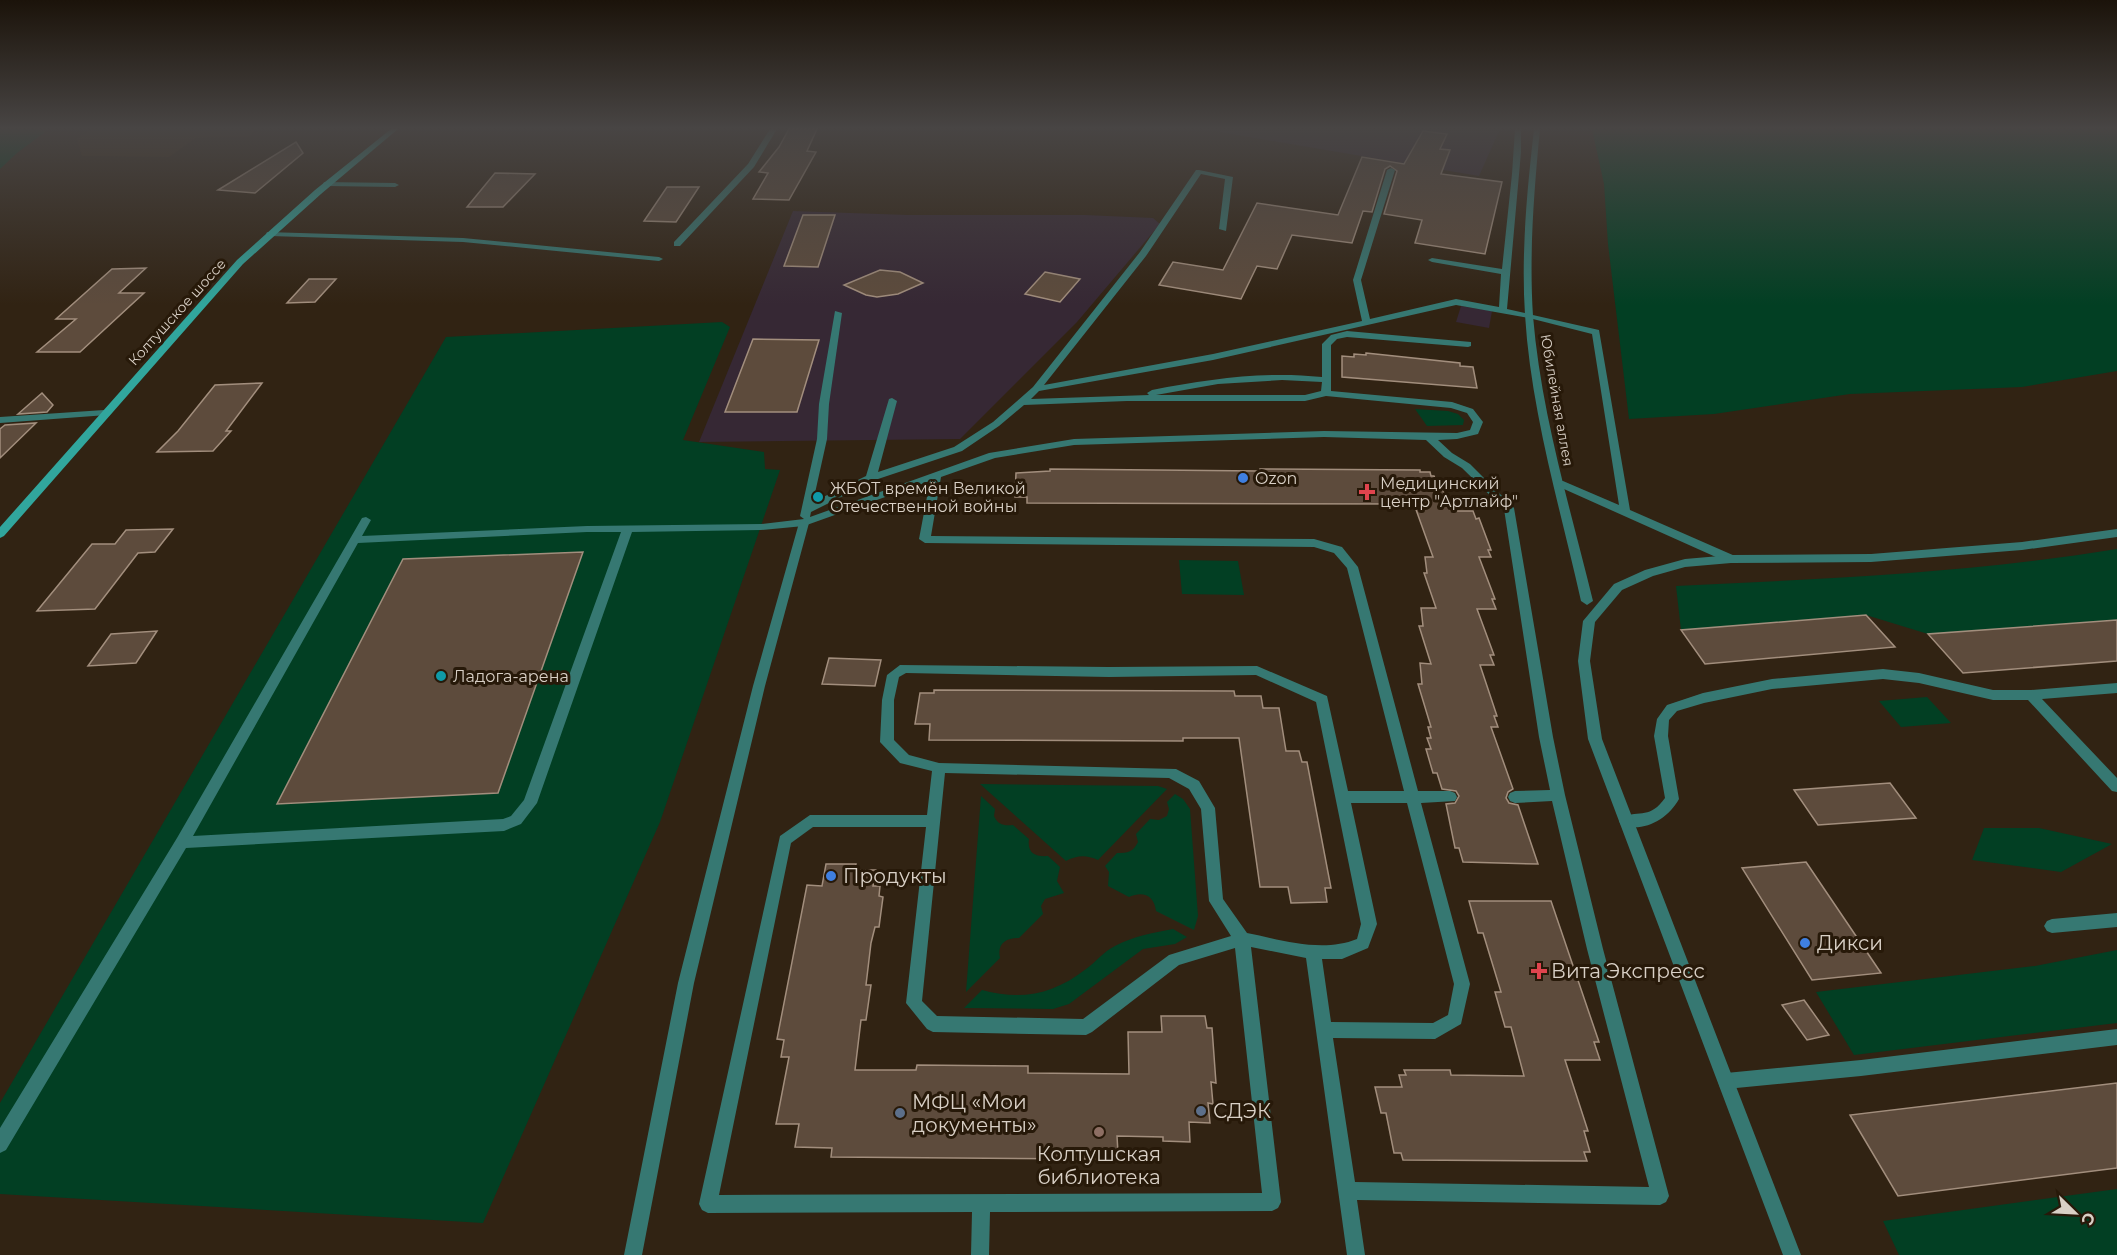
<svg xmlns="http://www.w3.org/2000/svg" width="2117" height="1255" font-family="Montserrat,sans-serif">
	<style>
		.built { fill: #3d2a14 }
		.industrial { fill: #362834 }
		.green { fill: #023f23 }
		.building { fill: #5d4b3c; stroke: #a28e7d; stroke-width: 1.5 }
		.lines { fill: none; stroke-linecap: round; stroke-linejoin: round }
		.lane { fill: #367872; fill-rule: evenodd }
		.street { fill: #367872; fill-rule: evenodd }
		.secondary { fill: #31a69d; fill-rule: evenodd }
		.shop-dot { fill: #3f7fe0; stroke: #271909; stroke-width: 2 }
		.health-dot { fill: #e0444e; stroke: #271909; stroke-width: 2 }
		.culture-dot { fill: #0f9aa8; stroke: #271909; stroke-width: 2 }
		.service-dot { fill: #5c6f8a; stroke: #271909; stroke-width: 2 }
		.education-dot { fill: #8d6e63; stroke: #271909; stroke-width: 2 }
		.labels { text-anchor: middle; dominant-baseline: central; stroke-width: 6; stroke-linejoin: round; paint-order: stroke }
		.far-street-label { font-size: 14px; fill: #d9d0c6; stroke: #271909 }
		.poi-label { font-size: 16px; fill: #d9d0c6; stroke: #271909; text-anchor: start }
		.near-poi-label { font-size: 20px; fill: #d9d0c6; stroke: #271909; text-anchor: start }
	</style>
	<rect width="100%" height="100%" fill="#312313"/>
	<path class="built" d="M91 129H256L249 137 196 138 169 157 82 156 77 139Z"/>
	<g class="industrial">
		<path d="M1202 129H1500L1479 176Z"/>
		<path d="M793 211 908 215H1085L1153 218 1160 224 1077 322 960 439 699 442Z"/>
		<path d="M1461 306 1492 311 1489 328 1456 322Z"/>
	</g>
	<g class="green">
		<path d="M0 129H39L45 132 17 153 0 169Z"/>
		<path d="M1592 129H2117V371L2022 387 1850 394 1714 414 1629 419 1608 244 1604 184Z"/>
		<path d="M722 322 730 327 683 440 764 452 765 469 780 470 660 822 483 1223 0 1194V1103L446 337Z"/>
		<path d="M1415 409 1448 411 1458 414 1464 420 1463 425 1427 426Z"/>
		<path d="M2117 549V620L1928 634 1866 615 1681 630 1676 586C1823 579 1971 573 2117 549Z"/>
		<path d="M1179 560 1238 561 1244 595 1182 594Z"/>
		<path d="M1927 697 1951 723 1901 727 1879 701Z"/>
		<path d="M980 784 1158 786 1167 789 1098 860C1086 855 1078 855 1066 861Z"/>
		<path d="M1175 794 1183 799 1190 809 1198 916 1194 930 1156 911C1154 895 1143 891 1129 897L1108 886 1109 872 1105 866 1117 853C1128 853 1133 852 1138 842L1136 834 1150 819 1159 820 1167 816 1169 809 1167 802Z"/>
		<path d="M981 796 995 809 994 816C998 825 1004 826 1013 825L1029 839C1027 853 1035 857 1048 856L1060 867 1057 881 1064 893 1045 899 1041 906 1043 914 1019 938C1005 938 997 944 1000 958L966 992Z"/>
		<path d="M1984 828H2039L2112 844 2061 872 1972 860Z"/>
		<path d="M1173 929 1187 937 1175 944 1143 949 1069 1004 1053 1009 964 1008 982 990C1022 1001 1054 994 1086 969 1096 962 1104 951 1115 946 1134 936 1152 933 1173 929Z"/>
		<path d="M2117 950V1023L1854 1055 1816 992 2035 966Z"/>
		<path d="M2117 1189V1255H1899L1883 1221Z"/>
	</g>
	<g class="building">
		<path d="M789 129H817L807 151 816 152 789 200 753 199 768 173 759 172 779 147Z"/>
		<path d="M1423 131 1447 134 1440 149 1450 150 1441 174 1502 182 1485 254 1415 243 1422 220 1384 214 1397 171 1390 166 1385 169 1372 212 1363 211 1352 243 1292 235 1277 269 1257 266 1241 299 1159 285 1173 262 1223 270 1257 203 1338 215 1362 157 1404 164Z"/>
		<path d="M296 142 303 153 255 193 218 190Z"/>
		<path d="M495 173 535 174 503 207H467Z"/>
		<path d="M667 187H699L676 222 644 221Z"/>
		<path d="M803 215H835L818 267 784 266Z"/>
		<path d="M146 268 119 293H144L80 352H37L76 319H56L112 269Z"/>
		<path d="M880 270 900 272 923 283 898 294 877 297 866 295 844 285Z"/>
		<path d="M1045 272 1080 279 1060 302 1025 294Z"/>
		<path d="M309 279H336L315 302 287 303Z"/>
		<path d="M753 339 819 340 797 412H725Z"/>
		<path d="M1366 353 1460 363V366L1473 367 1477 388 1342 377V356L1354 357V354L1366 355Z"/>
		<path d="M262 383 226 431H231L213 451 157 452 178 431 215 385Z"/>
		<path d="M42 393 53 405 47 412 18 414Z"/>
		<path d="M36 423 0 458V429L5 425Z"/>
		<path d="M1050 469 1260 471V469L1420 470V472H1430L1431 476H1434L1437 483H1440L1451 511H1473L1476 519 1479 518 1491 550H1488L1491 557H1479L1495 599H1492L1496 609H1477L1494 655H1490L1494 665H1480L1497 716H1494L1498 727H1491L1513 789 1508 792 1506 798 1509 803 1518 805 1538 864 1463 862 1459 848H1455L1446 804 1455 803 1459 796 1456 791 1442 789 1437 773H1433L1426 749H1431L1427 738H1431L1428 727H1431L1418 684H1422L1420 663 1431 664 1419 626H1423L1421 608H1436L1424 573H1427L1425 557H1433L1414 504 1027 503V497H1015L1016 473 1050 471Z"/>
		<path d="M173 529 155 552 138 553 95 609 37 611 92 544H115L126 530Z"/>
		<path d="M583 552 498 793 277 804 403 559Z"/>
		<path d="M1866 615 1895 647 1705 664 1681 630Z"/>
		<path d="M2117 620V661L1963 673 1928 634Z"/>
		<path d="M157 631 136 663 88 666 111 634Z"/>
		<path d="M829 658 881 660 875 686 822 684Z"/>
		<path d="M934 690 1234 691 1235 696H1261L1263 708H1279L1286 751H1299L1302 762H1307L1331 888H1325L1327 902 1291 903 1288 887H1260L1239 738H1183V741L929 740 930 724H915L920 693H934Z"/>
		<path d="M1890 783 1916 818 1818 825 1794 790Z"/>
		<path d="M1806 862 1881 973 1812 980 1742 868Z"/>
		<path d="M826 864H856L855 870H876L873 886H880L879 896 883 897 879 927H875L871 943 866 985H871L866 1020H861L855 1070H916L917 1065 1028 1066V1073L1129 1074 1128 1032H1162L1161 1016H1205L1207 1028H1212L1216 1083 1211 1082 1213 1104 1208 1103 1210 1123 1189 1122 1190 1142 1163 1141V1137L1117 1136 1118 1153 1095 1152V1159L831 1157 832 1148 795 1147 799 1124H776L789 1057H781L784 1040 777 1039 807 885 822 886Z"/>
		<path d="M1469 901H1551L1599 1042H1594L1600 1060H1565L1588 1131H1584L1590 1152H1584L1587 1161 1403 1160 1401 1153H1394L1386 1113H1381L1375 1087H1402L1399 1075H1406L1404 1070H1450L1451 1075 1524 1076 1511 1027H1505L1495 992H1501L1483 933H1478Z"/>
		<path d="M1804 1000 1829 1035 1807 1040 1782 1005Z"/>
		<path d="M2117 1083V1168L1898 1196 1850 1115Z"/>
	</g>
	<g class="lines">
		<g class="lane">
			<path d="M1515 129H1521V152L1507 309 1599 330 1630 510 1735 556 1737 559 1735 562H1727L1555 485 1554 483 1555 481H1563L1619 505 1592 334 1529 318 1456 305 1213 360 1039 391 1031 399 1149 395 1147 393 1152 390C1209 379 1264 371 1322 377V344L1331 335 1347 331 1471 342V346L1468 347 1347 337 1337 339 1331 345V391L1452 402 1473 409 1483 422 1478 434 1457 439 1438 440 1452 453 1470 464 1514 508 1553 737 1565 795 1603 949 1669 1196 1666 1202 1660 1205 1357 1200 1365 1255H1347L1306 958 1251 947 1281 1202 1278 1208 1272 1211 990 1212 989 1255H971L972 1212 708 1213 702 1210 699 1204 780 836 810 815H927L932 771 900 763 880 742 882 700 887 675 900 665 1109 667 1257 666 1327 696 1348 791H1404L1347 568 1334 553 1314 547 925 543 919 539 930 481 804 526 761 530 632 532 537 803 521 824 504 831 186 848 6 1150 0 1153V1128L177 838 362 518 366 517 371 520 362 536 587 526 761 524 804 519 800 516 817 439 819 404 835 311 842 313 829 404 827 439 813 502 866 476 889 399 892 398 897 401 878 472 954 447 993 422 1033 387 1140 252 1196 170H1199L1233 177 1226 231 1219 229 1225 179 1201 174 1146 256 1044 385 1213 354 1362 321 1353 280 1387 170 1391 168 1395 170 1361 280 1370 319 1456 299 1499 307 1501 274 1432 262 1428 260 1432 258 1502 269 1512 174ZM1282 380 1322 382 1321 391 1305 395H1156L1218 384ZM1326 396 1451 408 1467 413 1473 422 1470 430 1457 433 1324 431 1074 439 989 453 810 517 811 512 875 480 962 451 999 426 1024 405 1127 401H1305ZM1324 437 1426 440 1444 457 1462 468 1504 509 1539 737 1550 790 1515 791 1510 793 1508 797 1510 801 1515 803 1552 801 1587 949 1649 1187 1355 1182 1333 1038 1435 1039 1461 1024 1470 984 1421 803 1455 801 1457 797 1455 793 1450 791H1418L1358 567 1342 547 1314 539 931 536 941 477 995 458 1074 445ZM587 532H621L524 800 511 816 503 819 193 836 358 543ZM906 673 1109 677 1256 675 1316 702 1361 924 1357 939C1322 953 1282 940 1247 933L1223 899 1215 808 1199 781 1176 769 939 763 909 755 894 740V700L899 677ZM945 773 1169 778 1189 789 1201 809 1209 901 1231 936 1169 955 1083 1019 937 1016 922 1001ZM1351 803H1407L1454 984 1448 1015 1433 1023 1331 1022 1322 959H1342L1368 948 1377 924ZM813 827H926L906 1003 927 1029 933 1032 1086 1035 1092 1032 1179 965 1235 948 1262 1193 719 1195 791 843Z"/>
			<path d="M324 182 395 183 399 185 395 187 327 186 323 184Z"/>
			<path d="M267 232 463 238 659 257 663 259 659 261 463 242 270 236 266 234Z"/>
			<path d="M104 410 109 413 107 415 0 423V417Z"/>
			<path d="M1883 669 1919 673 1993 690H2031L2117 683V693L2042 699 2117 778V792L2112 791 2028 700H1993L1919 683 1883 679 1772 689 1704 703 1677 711 1669 720 1668 736 1679 799C1668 819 1644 833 1621 825L1619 821 1621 817C1641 810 1650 819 1665 798L1654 736 1657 719 1667 705 1703 693 1772 679Z"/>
			<path d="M2117 913V927L2052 933 2047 931 2044 926 2047 921 2052 919Z"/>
			<path d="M2117 1029V1045L1861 1076 1726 1089 1720 1087 1718 1081 1720 1075 1726 1073 1861 1060Z"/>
		</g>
		<g class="street">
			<path d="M770 129H777L754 167 680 246H674V242L748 164Z"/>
			<path d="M1534 129H1540C1534 191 1529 254 1533 316 1541 413 1570 507 1593 601L1587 605 1581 601C1560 507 1531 412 1525 315 1521 253 1527 191 1534 129Z"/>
			<path d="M804 520 809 523 765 686 694 983 642 1255H624L678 983 753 686 799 523Z"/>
			<path d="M2117 529V537L2022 550 1871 562 1731 563 1685 567 1653 576 1622 590 1595 622 1590 661 1602 739 1801 1255H1783L1588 739 1578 661 1583 621 1614 584 1645 570 1685 559 1731 555 1871 554 2022 542Z"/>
		</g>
		<path class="secondary" d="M391 129H398L321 194 243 264 4 536 0 538V527L237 260 315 190Z"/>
	</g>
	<linearGradient id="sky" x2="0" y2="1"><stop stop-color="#1b130a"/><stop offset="0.42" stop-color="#484544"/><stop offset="1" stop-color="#484544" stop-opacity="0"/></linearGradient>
	<rect width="2117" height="305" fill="url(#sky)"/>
	<g class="shop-dot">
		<circle cx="1243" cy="478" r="6"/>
		<circle cx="831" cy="876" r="6"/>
		<circle cx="1805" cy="943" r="6"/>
	</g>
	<g class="health-dot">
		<path d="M1364 483h6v6h6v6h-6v6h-6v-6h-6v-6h6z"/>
		<path d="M1536 962h6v6h6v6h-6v6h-6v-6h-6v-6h6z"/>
	</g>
	<g class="culture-dot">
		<circle cx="818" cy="497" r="6"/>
		<circle cx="441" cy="676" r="6"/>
	</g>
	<g class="service-dot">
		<circle cx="1201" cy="1111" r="6"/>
		<circle cx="900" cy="1113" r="6"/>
	</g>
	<circle class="education-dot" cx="1099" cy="1132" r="6"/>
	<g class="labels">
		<g class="far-street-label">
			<text transform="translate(177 312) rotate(-48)">Колтушское шоссе</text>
			<text transform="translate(1557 400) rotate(80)">Юбилейная аллея</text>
		</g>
		<g class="poi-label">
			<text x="1255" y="478">Ozon</text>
			<text x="1380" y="483">Медицинский<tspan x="1380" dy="18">центр "Артлайф"</tspan></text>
			<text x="830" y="488">ЖБОТ времён Великой<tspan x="830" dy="18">Отечественной войны</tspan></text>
			<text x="453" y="676">Ладога-арена</text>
		</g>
		<g class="near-poi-label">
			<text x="843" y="876">Продукты</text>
			<text x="1817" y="943">Дикси</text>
			<text x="1551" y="971">Вита Экспресс</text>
			<text x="912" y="1102">МФЦ «Мои<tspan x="912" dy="23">документы»</tspan></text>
			<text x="1213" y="1111">СДЭК</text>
			<text x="1099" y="1154" text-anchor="middle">Колтушская<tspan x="1099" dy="23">библиотека</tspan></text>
		</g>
	</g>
	<g transform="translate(2075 1213) rotate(114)" stroke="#271909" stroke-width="4.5" paint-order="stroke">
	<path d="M0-4.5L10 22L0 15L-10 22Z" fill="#d9d0c6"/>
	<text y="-9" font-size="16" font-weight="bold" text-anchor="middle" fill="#d9d0c6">С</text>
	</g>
</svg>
